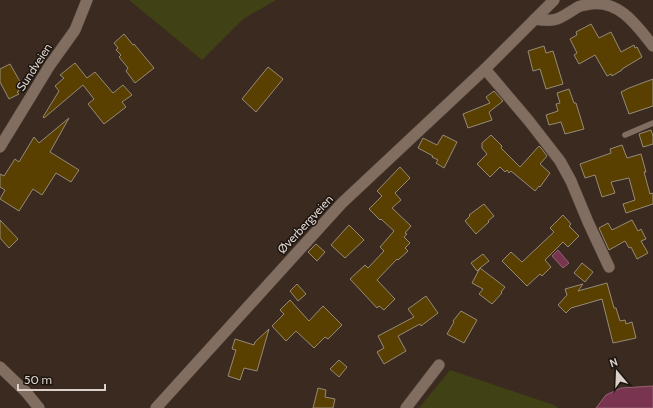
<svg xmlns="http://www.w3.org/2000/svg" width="653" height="408" font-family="Cabin,sans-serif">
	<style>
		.green { fill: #404215 }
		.water { fill: #79344f; stroke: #976374 }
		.building { fill: #5a4000; stroke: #958a77 }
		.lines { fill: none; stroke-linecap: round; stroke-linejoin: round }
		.lane-casing { stroke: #55473e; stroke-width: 6 }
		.street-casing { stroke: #55473e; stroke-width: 12 }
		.lane { stroke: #816e61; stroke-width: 5.5 }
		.street { stroke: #816e61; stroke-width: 11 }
		.labels { text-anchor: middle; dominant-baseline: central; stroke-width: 3; stroke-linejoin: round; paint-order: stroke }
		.street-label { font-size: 12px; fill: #dcd1ca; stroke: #1c1510 }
	</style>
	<rect width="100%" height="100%" fill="#3a2a1f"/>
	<g class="green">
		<path d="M129 0H276L243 19 202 60Z"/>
		<path d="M450 370 554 405 558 408H419Z"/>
	</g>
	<g class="water">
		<path d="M558 250 569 263 563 268 552 256Z"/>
		<path d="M653 386V408H596L606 395 621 388Z"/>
	</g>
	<g class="building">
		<path d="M591 24 599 38 611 32 621 52 634 45 635 48 637 47 642 57 622 69V70L612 76 611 74 607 76 595 55 579 64 574 55 577 53 570 39 577 35 576 32Z"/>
		<path d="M124 34 133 45 134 44 154 68 135 83 126 71 128 68 119 57 121 55 116 50 118 48 114 43Z"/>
		<path d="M544 46 546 53 553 51 563 84 546 89 540 69 533 71 528 51Z"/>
		<path d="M75 63 87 78 95 72 113 93 123 85 132 95 122 102 126 107 104 124 88 104 94 99 83 85 44 118 43 117 59 91 55 86 64 78 60 75Z"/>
		<path d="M10 64 22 85 17 87 19 91 17 92 19 94 9 99 0 82V69Z"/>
		<path d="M268 67 283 79 256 112 242 99Z"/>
		<path d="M653 79V106L629 114 621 92 629 88Z"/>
		<path d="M569 89 574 103H576L584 129 565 134 561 122 549 125 546 115 558 111 556 104 560 103 557 93Z"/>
		<path d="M494 91 503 101 489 112 492 120 468 128 463 114 490 103 486 97Z"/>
		<path d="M69 118 50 152 79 170 71 182 56 173 42 195 33 189 19 211 0 199 5 190 0 187V174L4 176 15 159 19 162 34 137 39 143Z"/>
		<path d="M651 130 653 136V144L643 147 639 134Z"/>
		<path d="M443 135 457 142 444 168 436 163 438 160 432 157 433 156 418 148 423 138 437 145Z"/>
		<path d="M491 135 502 146 501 148 520 167 539 146 541 148 547 156 540 164 550 173 540 187 539 186 535 191 511 171 509 173 507 170 505 172 500 167 490 177 477 164 487 154 482 148V143Z"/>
		<path d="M622 145 627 158 641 154 646 172H644L650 194 653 193V204L626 213 623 204 635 200 629 178 611 182 615 193 602 197 595 175 585 178 580 164 611 153 610 149Z"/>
		<path d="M400 167 410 178 395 193 401 200 392 208 411 226 405 233 407 234 404 237 410 243 405 248 408 251 398 260 397 259 377 280 395 299 384 310 379 306 377 308 350 279 365 265 368 268 384 251 380 247 394 231 381 219 380 220 369 209 382 196 377 191Z"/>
		<path d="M484 204 494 216 488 221 489 222 476 234 465 221 470 216 469 215Z"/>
		<path d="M563 215 571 224 569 226 579 236 568 247 563 242 545 260 551 267 542 276 540 274 527 286 502 261 511 252 522 262 554 232 550 228Z"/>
		<path d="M0 220 18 239 9 248 0 238Z"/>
		<path d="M632 220 638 231 641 229 646 239 641 241 648 253 637 259 631 247 629 248 625 241 609 250 599 228 608 223 612 230Z"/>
		<path d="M349 225 364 240 345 258 331 245Z"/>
		<path d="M316 244 325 252 317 261 308 252Z"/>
		<path d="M483 254 489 261 480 268 505 287 501 292 502 293 492 304 479 294 483 289 472 283 480 268 477 271 471 263Z"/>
		<path d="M582 263 593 272 585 282 574 273Z"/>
		<path d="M607 283 614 308H616L620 321 625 320 626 324 632 322 636 338 613 343 602 299 571 308 566 313 558 305 567 295 565 289 583 284 578 291Z"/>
		<path d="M297 284 306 294 298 301 290 291Z"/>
		<path d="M426 296 438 313 421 326 420 324 398 336 406 351 384 364 377 352 384 348 378 336 414 317 408 309Z"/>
		<path d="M290 300 309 321 323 306 342 325 328 339 325 337 314 348 296 331 286 341 272 326 284 314 280 310Z"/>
		<path d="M461 311 477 320 464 343 447 334 454 322 453 321Z"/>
		<path d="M269 329 257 371 244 368 240 380 228 376 236 350 232 349 235 339 254 345 255 342Z"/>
		<path d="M339 360 347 367 339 377 330 369Z"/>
		<path d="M318 388 326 390 325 397 335 399 333 408H313Z"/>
	</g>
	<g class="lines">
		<g class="lane-casing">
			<path id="lane" d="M625 135 653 123"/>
		</g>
		<g class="street-casing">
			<g id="street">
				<path d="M535 19C557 23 560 18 578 7 582 5 586 5 590 4 620 0 637 26 653 46"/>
				<path d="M485 69 529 121 560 161 571 181 588 222 609 267"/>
				<path d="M0 147 50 65 75 30 87 0"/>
				<path d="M0 367 26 392 39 408"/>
				<path d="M156 408 342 203 485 69 554 0"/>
				<path d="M406 408 439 365"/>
			</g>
		</g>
		<use href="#lane" class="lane"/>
		<use href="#street" class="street"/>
	</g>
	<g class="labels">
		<g class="street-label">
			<text transform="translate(34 67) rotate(-57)">Sundveien</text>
			<text transform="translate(305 224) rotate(-47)">Øverbergveien</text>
		</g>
	</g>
	<g transform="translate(617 372) rotate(341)" stroke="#1c1510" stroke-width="3" paint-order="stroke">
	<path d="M0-3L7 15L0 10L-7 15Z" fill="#dcd1ca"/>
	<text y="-6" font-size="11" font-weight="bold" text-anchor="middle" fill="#dcd1ca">N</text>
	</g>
	<path d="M18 384v6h87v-6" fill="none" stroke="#dcd1ca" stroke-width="2"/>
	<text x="24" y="384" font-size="12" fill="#dcd1ca" stroke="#1c1510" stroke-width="3" paint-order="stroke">50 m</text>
</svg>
